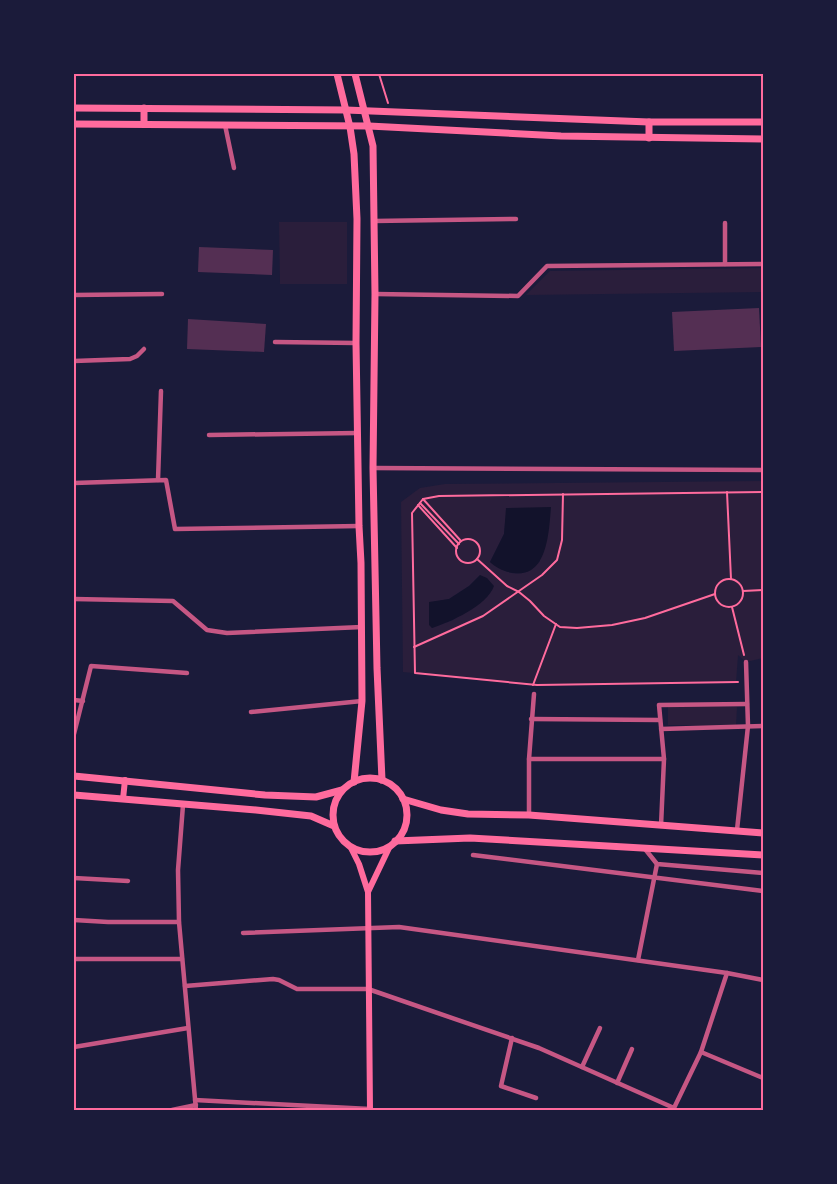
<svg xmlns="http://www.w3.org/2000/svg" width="837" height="1184" font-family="'Roboto Condensed',sans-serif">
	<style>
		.green { fill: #2a1e3b; fill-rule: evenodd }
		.water { fill: #12122b }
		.building { fill: #542f53 }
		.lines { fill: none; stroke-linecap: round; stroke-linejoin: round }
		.path { stroke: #ff6b9d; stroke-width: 2 }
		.minor { stroke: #c65784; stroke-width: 4.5 }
		.secondary { stroke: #ff6b9d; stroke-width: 6 }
		.primary { stroke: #ff6b9d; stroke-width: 7 }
		.neatline { fill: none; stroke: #ff6b9d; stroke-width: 2 }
	</style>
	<rect width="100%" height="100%" fill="#1b1b3a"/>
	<g class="green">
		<path d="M279 222H347V284H280Z"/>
		<path d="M763 268V292L526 295 550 271Z"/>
		<path d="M763 481V658L746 662 738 655 736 682 537 685 403 672 401 502 420 488 445 484ZM505 524 540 561C525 580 507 575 490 562L504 534ZM480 575 488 596 453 620 432 628 429 603 449 599 469 586Z"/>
		<path d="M668 707H737L736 726 668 725Z"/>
	</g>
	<g class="water">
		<path d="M551 507C549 530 548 578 514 573 505 572 496 568 490 562L504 534 506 508Z"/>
		<path d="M480 575 487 578 494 586C487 606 450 622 432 628L429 625V602L449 599 469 586Z"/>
	</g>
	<g class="building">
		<path d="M199 247 273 250 272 275 198 272Z"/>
		<path d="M759 308 761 347 674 351 672 312Z"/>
		<path d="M188 319 266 324 264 352 187 349Z"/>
	</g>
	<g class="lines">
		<g class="path">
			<path d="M379 74 388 103"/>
			<path d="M727 492 731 579"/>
			<path d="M423 499 461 541"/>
			<path d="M420 503 459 544"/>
			<path d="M418 505 457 548"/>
			<circle cx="468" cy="551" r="12"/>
			<path d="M477 559 507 586 519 592 530 601 544 616 560 627 577 628 612 625 645 618 715 594"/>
			<circle cx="729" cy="593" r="14"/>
			<path d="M743 591 763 590"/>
			<path d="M732 607 744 655"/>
			<path d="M414 647 483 616 542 575 557 560 562 540 563 494"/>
			<path d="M738 682 537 685 415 673 412 513 423 499 439 496 763 492"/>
			<path d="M533 685 556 624"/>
		</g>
		<g class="minor">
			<path d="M225 125 234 168"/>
			<path d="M374 221 516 219"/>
			<path d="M725 223V264"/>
			<path d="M375 294 518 296 547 266 763 264"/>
			<path d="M74 295 162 294"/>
			<path d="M275 342 356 343"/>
			<path d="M74 361 130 359 137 356 144 349"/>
			<path d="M209 435 358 433"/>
			<path d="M373 468 763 470"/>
			<path d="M158 480 161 391"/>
			<path d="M74 483 166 480 175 529 359 526"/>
			<path d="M74 599 173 601 207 630 227 633 362 627"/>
			<path d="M74 700 83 701"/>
			<path d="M251 712 362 701"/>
			<path d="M531 719 660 720"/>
			<path d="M661 729 763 726"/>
			<path d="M74 734 91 666 187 673"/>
			<path d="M529 759H664"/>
			<path d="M183 805 178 870 179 922 196 1110"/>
			<path d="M529 815V759L534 694"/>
			<path d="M661 826 664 759 659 705 747 704"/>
			<path d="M737 830 748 726 746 662"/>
			<path d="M645 849 657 864 763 873"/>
			<path d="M473 855 763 891"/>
			<path d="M74 878 128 881"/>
			<path d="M74 920 108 922H179"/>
			<path d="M74 959H182"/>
			<path d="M638 960 657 864"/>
			<path d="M727 973 763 980"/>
			<path d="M185 986 273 979 279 980 297 989H368L539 1048 674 1108 701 1052 727 973 399 927 243 933"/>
			<path d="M512 1038 501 1086 536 1098"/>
			<path d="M74 1047 188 1028"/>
			<path d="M701 1052 763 1078"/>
			<path d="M582 1067 600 1028"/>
			<path d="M617 1083 632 1049"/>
			<path d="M195 1100 370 1109"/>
			<path d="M172 1110 196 1105"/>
		</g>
		<g class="secondary">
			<path d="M123 799 125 780"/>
			<path d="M351 848 359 864 368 892 389 848"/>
			<path d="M368 892 370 1110"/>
		</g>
		<g class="primary">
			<path d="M337 74 350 127 354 154 357 219 356 343 359 526 361 563 362 701 354 782"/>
			<path d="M355 74 373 146 375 294 373 468 377 668 382 780"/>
			<path d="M74 108 346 110 649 122H763"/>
			<path d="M144 108V124"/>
			<path d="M649 122V138"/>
			<path d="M74 124 369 126 561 136 763 139"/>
			<path d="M74 776 265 795 316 797 342 790"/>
			<circle cx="370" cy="815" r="37"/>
			<path d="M74 795 256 810 311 816 334 826"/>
			<path d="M403 799 441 810 468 814 529 815 763 833"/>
			<path d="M395 841 470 838 763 855"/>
		</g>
	</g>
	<rect width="837" height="1184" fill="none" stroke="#1b1b3a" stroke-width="150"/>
	<rect x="75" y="75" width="687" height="1034" class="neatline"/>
</svg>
